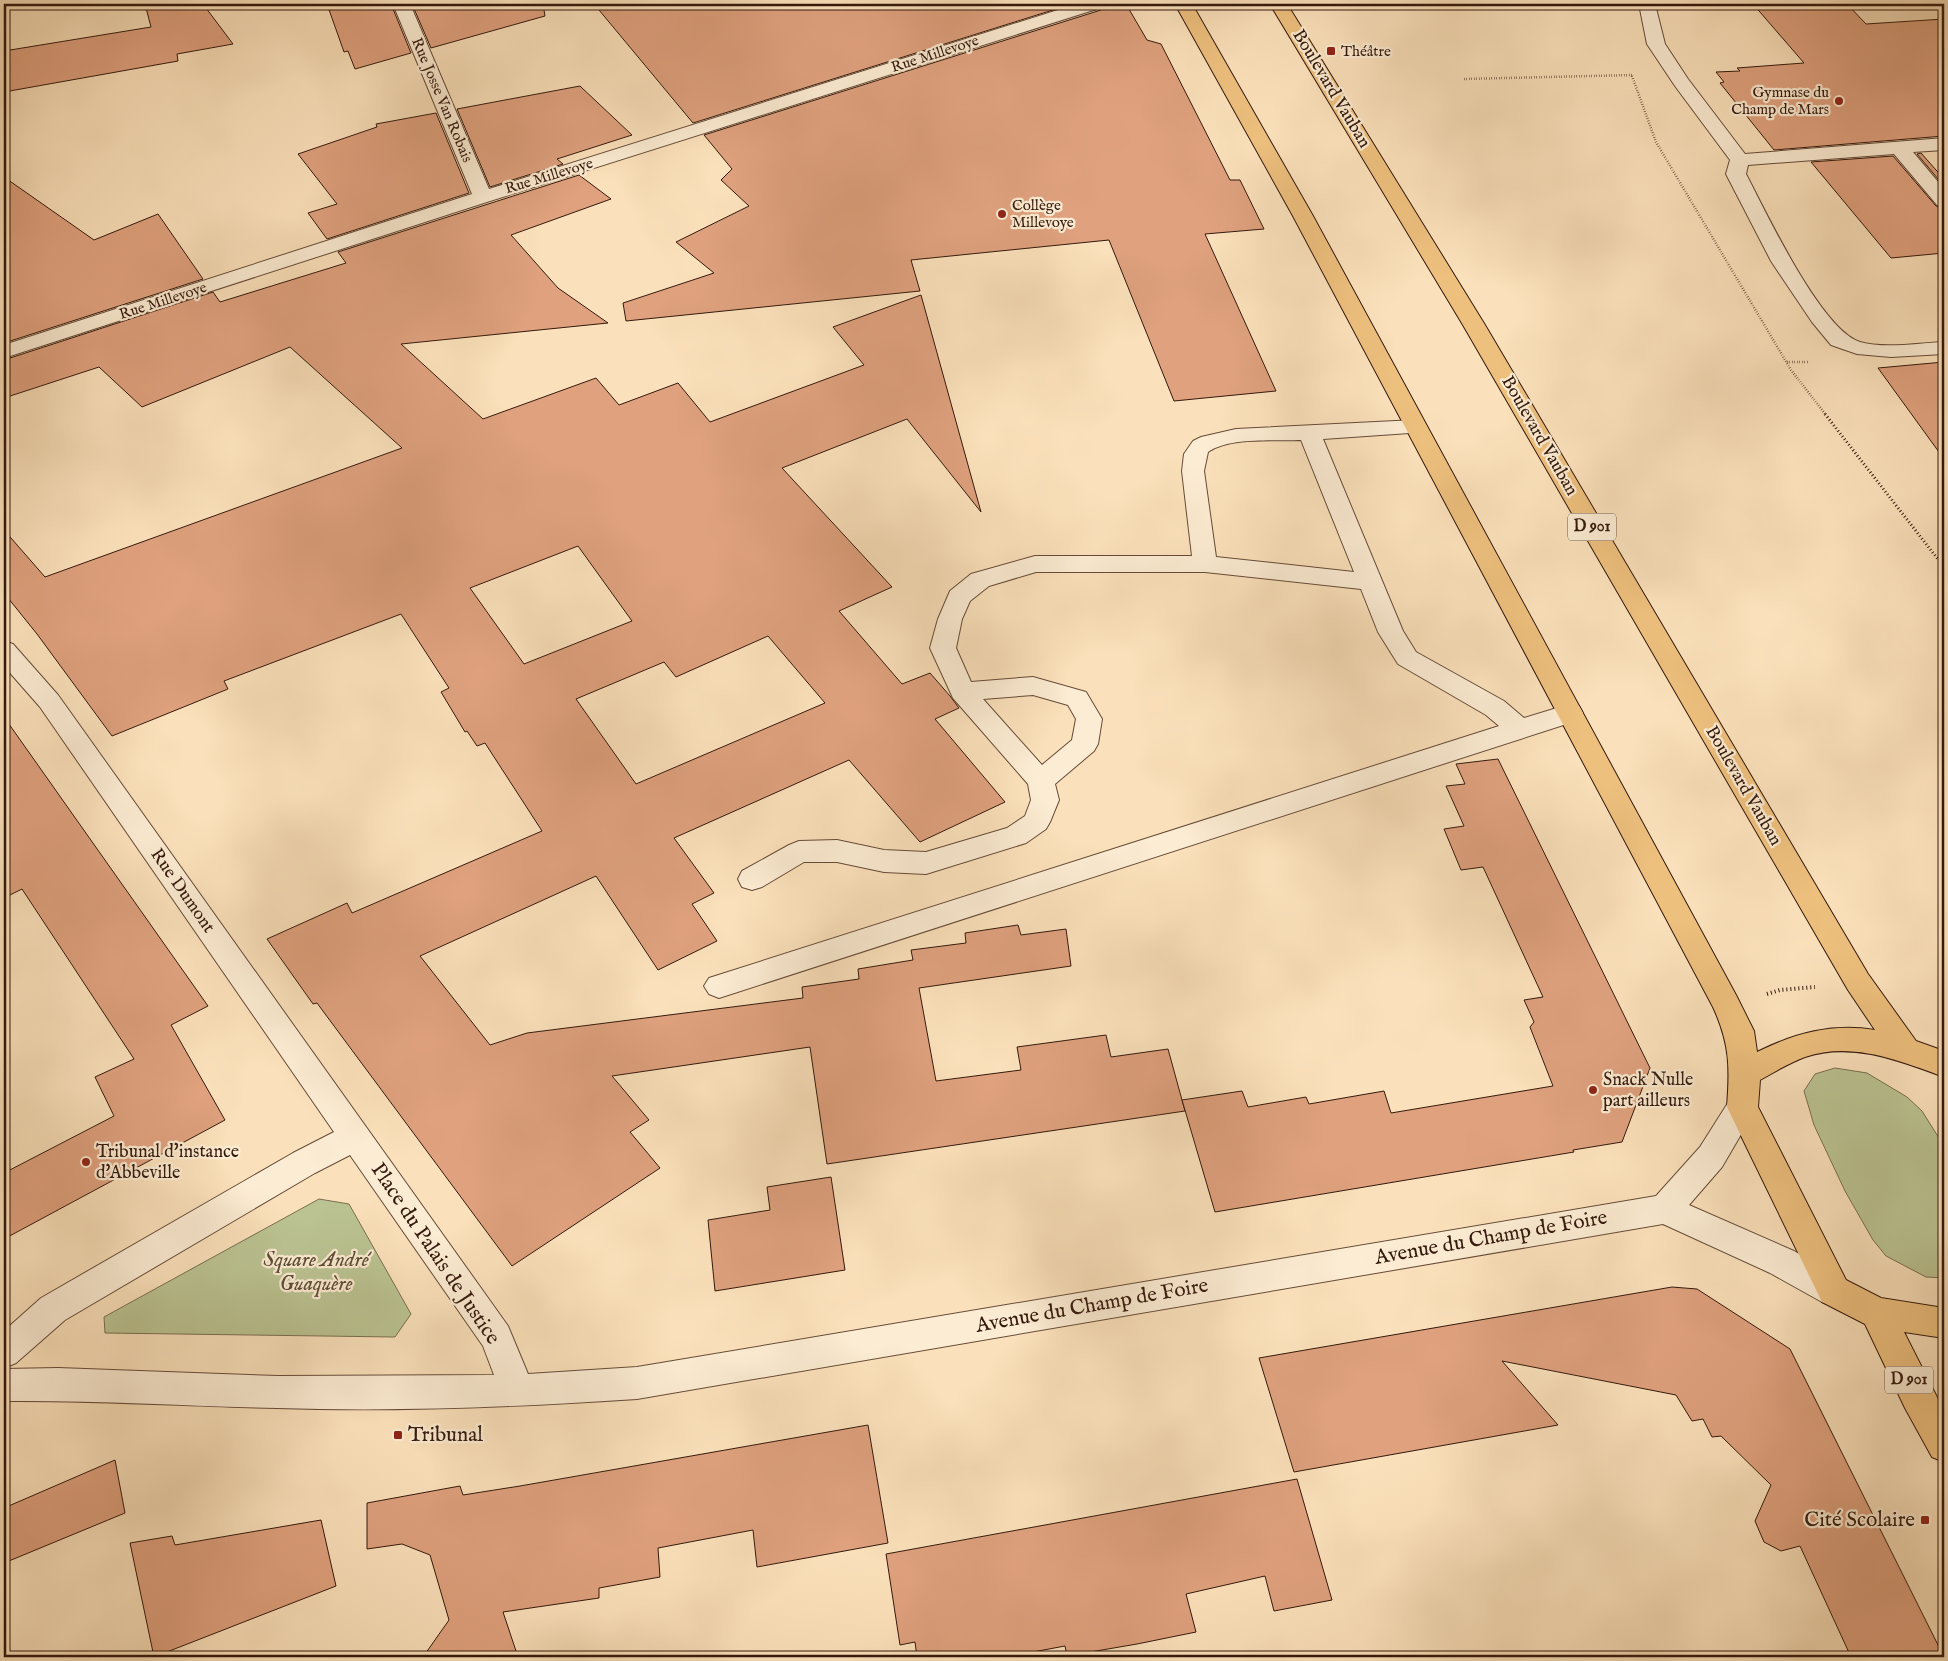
<svg xmlns="http://www.w3.org/2000/svg" width="1948" height="1661" font-family="'IM FELL English',serif">
	<style>
		.green { fill: #bbc392; stroke: #786e50 }
		.building { fill: #dfa17e; stroke: #34190d; fill-rule: evenodd }
		.lines { fill: none; stroke-linecap: round; stroke-linejoin: round }
		.minor-casing { stroke: #664b38; stroke-width: 2 }
		.major-casing { stroke: #34190d; stroke-width: 2 }
		.path-far2 { stroke: #34190d; stroke-width: 2.5; stroke-dasharray: 0.5 2; stroke-linecap: butt }
		.path-far1 { stroke: #34190d; stroke-width: 3; stroke-dasharray: 1 2.5; stroke-linecap: butt }
		.path { stroke: #34190d; stroke-width: 4; stroke-dasharray: 1 3; stroke-linecap: butt }
		.minor { fill: #fcecd3; fill-rule: evenodd }
		.major { fill: #eec07e; fill-rule: evenodd }
		.poi-dot { fill: #8f2418; stroke: #fcecd3; stroke-width: 2 }
		.labels { text-anchor: middle; dominant-baseline: central; stroke-width: 4.5; stroke-linejoin: round; paint-order: stroke }
		.far-poi-label { font-size: 15px; fill: #34190d; stroke: #fcecd3; text-anchor: start }
		.far-street-label { font-size: 15px; fill: #34190d; stroke: #fcecd3 }
		.shield { fill: #fcecd3; stroke: #705848; stroke-width: 1 }
		.shield-label { font-size: 16px; font-weight: bold; fill: #34190d }
		.street-label { font-size: 18px; fill: #34190d; stroke: #fcecd3 }
		.poi-label { font-size: 18px; fill: #34190d; stroke: #fcecd3; text-anchor: start }
		.near-street-label { font-size: 21px; fill: #34190d; stroke: #fcecd3 }
		.near-park-label { font-size: 21px; font-style: italic; fill: #5c4c35; stroke: #fcecd3 }
		.near-poi-label { font-size: 21px; fill: #34190d; stroke: #fcecd3; text-anchor: start }
	</style>
	<rect width="100%" height="100%" fill="#fbe1bb"/>
	<filter id="stains"><feTurbulence type="fractalNoise" baseFrequency=".004" numOctaves="4"/><feColorMatrix values="0 0 0 0 .2 0 0 0 0 .09 0 0 0 0 .02 0 0 0 .5 -.17"/></filter>
	<radialGradient id="worn" r=".72"><stop offset=".6" stop-color="#630" stop-opacity="0"/><stop offset="1" stop-color="#630" stop-opacity=".3"/></radialGradient>
	<g class="green">
		<path d="M1835 1068 1867 1073 1907 1097 1922 1111 1944 1146V1278L1926 1277 1886 1256 1873 1240 1845 1191 1814 1125 1804 1091 1815 1074Z"/>
		<path d="M319 1199 349 1204 411 1314 395 1337 105 1333 104 1317Z"/>
	</g>
	<g class="building">
		<path d="M145 4H203L233 44 177 54 178 61 4 92V51L151 27Z"/>
		<path d="M327 4H391L411 53 355 69 348 51 344 52Z"/>
		<path d="M412 4H543L545 16 431 48Z"/>
		<path d="M594 4H1072L693 123Z"/>
		<path d="M1105 4H1126L1147 40 1161 44 1230 180H1240L1264 229 1205 234 1276 391 1174 401 1109 240 911 260 920 291 626 321 623 303 714 273 676 242 749 206 721 180 732 169 704 135 1101 10Z"/>
		<path d="M1753 4H1847L1866 24 1944 19V136L1774 150 1720 83 1724 82 1716 72 1740 71 1737 68 1804 63Z"/>
		<path d="M580 86 632 135 557 159 563 164 490 187 457 109Z"/>
		<path d="M436 113 469 193 327 239 308 213 337 204 298 154 377 127 376 124Z"/>
		<path d="M1921 153 1944 179V186L1917 154Z"/>
		<path d="M1893 156 1936 206 1944 209V253L1891 258 1811 162Z"/>
		<path d="M579 175 611 199 511 235 558 288 608 323 401 344 483 419 596 378 619 405 678 383 710 422 864 365 833 327 921 295 981 512 907 419 782 468 892 587 839 611 902 684 930 673 950 696 959 708 935 719 1005 802 920 842 849 760 674 838 714 893 692 904 717 941 658 970 596 876 420 956 490 1045 527 1033 803 998 802 987 859 979 858 969 913 960 911 950 966 943 965 933 1018 925 1021 935 1066 929 1071 966 919 988 936 1081 1021 1070 1017 1047 1106 1035 1111 1057 1168 1049 1185 1111 827 1164 810 1047 612 1076 649 1120 630 1132 660 1168 512 1266 317 1003 313 1004 267 939 347 903 352 913 542 831 485 743 477 746 467 731 465 732 441 692 449 688 401 614 224 681 228 689 112 736 37 634 4 593V530L45 577 402 448 290 347 142 407 99 367 4 398V360L213 292 220 302 346 263 338 252ZM578 546 632 621 524 664 470 588ZM768 636 825 703 636 784 576 699 664 662 676 677Z"/>
		<path d="M4 177 94 240 158 214 203 279 4 343Z"/>
		<path d="M1944 362V459L1878 368Z"/>
		<path d="M4 717 208 1006 171 1025 225 1120 4 1239V1173L114 1116 95 1077 134 1059 22 889 4 898Z"/>
		<path d="M1498 759 1650 1068 1622 1142 1573 1150 1574 1152 1215 1212 1182 1100 1242 1091 1248 1107 1306 1097 1309 1104 1384 1091 1391 1113 1553 1086 1530 1027 1534 1022 1524 1000 1543 997 1483 867 1461 870 1444 829 1464 826 1446 786 1465 784 1456 764Z"/>
		<path d="M831 1177 845 1270 715 1291 708 1220 770 1210 767 1187Z"/>
		<path d="M1672 1287 1697 1289 1790 1349 1944 1657H1851L1800 1546 1781 1551 1764 1542 1755 1521 1771 1485 1721 1436 1712 1437 1703 1419 1692 1421 1676 1395 1502 1361 1558 1425 1294 1472 1259 1358Z"/>
		<path d="M868 1425 888 1543 757 1567 753 1530 658 1548 660 1577 599 1588V1598L503 1612 518 1657H423L449 1620 430 1555 402 1544 367 1549V1503L460 1486 463 1495 520 1486Z"/>
		<path d="M115 1460 125 1513 4 1563V1508Z"/>
		<path d="M1297 1479 1332 1600 1274 1611 1265 1576 1186 1594 1196 1632 1137 1644 1067 1656 1065 1646 1006 1657H917L915 1642 900 1645 886 1554Z"/>
		<path d="M321 1520 336 1586 154 1657 130 1543 172 1536 175 1545Z"/>
	</g>
	<g class="lines">
		<g class="minor-casing">
			<g id="minor">
				<path d="M4 4H18L15 8 4 10Z"/>
				<path d="M393 4H410L489 189 1077 4H1103L1100 8 490 201 4 358V345L472 194Z"/>
				<path d="M1639 4H1655L1665 44 1688 79 1745 154 1944 138V150L1913 152 1944 189V207L1937 205 1894 154 1748 165 1746 174C1766 212 1821 330 1860 342 1884 349 1919 343 1944 342V354L1891 357 1857 354 1831 345 1812 322 1771 261 1726 174 1730 160 1675 86 1647 44Z"/>
				<path d="M1416 420 1424 422 1427 427 1424 432 1323 439 1403 631 1416 652 1504 701 1524 718 1570 704 1579 706 1583 713 1579 720 719 998 709 994 704 986 709 978 1499 726 1486 715 1398 664 1378 632 1361 589 1205 572H1036L989 586 970 601 962 619 956 648 971 682 1033 677 1086 692 1102 719 1098 744 1094 751 1055 784 1059 800 1050 822 1046 829 1026 843 926 874 884 872 837 862H804L762 887 752 890 742 887 738 879 742 871 789 845 799 841 837 840 884 850 926 852 1007 828 1025 816 1031 800 1028 784 953 698 930 648 938 619 950 591 971 574 1035 556H1192L1182 471 1184 454 1193 441 1201 437 1236 429ZM1301 440 1354 572 1216 557 1204 471 1208 452C1229 437 1275 441 1301 440ZM1033 695 1068 705 1076 719 1072 740 1042 765 983 699Z"/>
				<path d="M4 641 13 644 58 695 508 1326 528 1374 637 1367 1656 1196 1700 1147 1731 1098 1742 1094 1753 1098 1757 1107 1722 1167 1689 1205 1794 1251 1846 1280 1851 1291 1846 1302 1834 1306 1822 1302 1770 1273 1663 1224 637 1399C517 1407 397 1412 277 1408 186 1406 95 1400 4 1401V1369L58 1368 278 1376 494 1375 483 1346 350 1155 315 1173 65 1320 16 1363 4 1368V1331L41 1298 293 1153 334 1132 40 707 4 666Z"/>
			</g>
		</g>
		<g class="major-casing">
			<path id="major" d="M1175 4H1192L1313 216 1736 995 1754 1031 1757 1052C1795 1033 1832 1023 1875 1030L1848 990 1463 325 1270 4H1287L1485 325 1868 974 1916 1041 1944 1051V1077C1900 1061 1852 1041 1805 1057 1789 1063 1774 1072 1760 1080L1758 1107 1846 1280 1881 1298 1944 1308V1338L1904 1332 1944 1411V1462L1932 1457 1905 1408 1865 1324 1822 1302 1727 1107C1730 1067 1730 1044 1713 1007L1293 216Z"/>
		</g>
		<g class="path-far2">
			<path d="M1632 76 1656 142 1791 370 1826 415"/>
			<path d="M1464 79 1633 75"/>
			<path d="M1787 362H1808"/>
		</g>
		<path class="path-far1" d="M1825 414 1944 567"/>
		<path class="path" d="M1767 994 1780 990 1815 987"/>
		<use href="#minor" class="minor"/>
		<use href="#major" class="major"/>
	</g>
	<g class="poi-dot">
		<rect x="1326" y="46" width="10" height="10" rx="2.5"/>
		<circle cx="1839" cy="101" r="5"/>
		<circle cx="1002" cy="214" r="5"/>
		<circle cx="1593" cy="1090" r="5"/>
		<circle cx="86" cy="1162" r="5"/>
		<rect x="393" y="1430" width="10" height="10" rx="2.5"/>
		<rect x="1920" y="1515" width="10" height="10" rx="2.5"/>
	</g>
	<g class="labels">
		<g class="far-poi-label">
			<text x="1341" y="51">Théâtre</text>
			<text x="1829" y="92" text-anchor="end">Gymnase du<tspan x="1829" dy="17">Champ de Mars</tspan></text>
			<text x="1012" y="205">Collège<tspan x="1012" dy="17">Millevoye</tspan></text>
		</g>
		<g class="far-street-label">
			<text transform="translate(935 54) rotate(-18)">Rue Millevoye</text>
			<text transform="translate(442 100) rotate(67)">Rue Josse Van Robais</text>
			<text transform="translate(549 176) rotate(-17)">Rue Millevoye</text>
			<text transform="translate(163 301) rotate(-18)">Rue Millevoye</text>
		</g>
		<g class="shield">
			<rect x="1568" y="513.5" width="48" height="27" rx="4"/>
			<rect x="1885" y="1366.5" width="48" height="27" rx="4"/>
		</g>
		<g class="shield-label">
			<text x="1592" y="527">D 901</text>
			<text x="1909" y="1380">D 901</text>
		</g>
		<g class="street-label">
			<text transform="translate(1331 89) rotate(59)">Boulevard Vauban</text>
			<text transform="translate(1539 436) rotate(60)">Boulevard Vauban</text>
			<text transform="translate(1743 786) rotate(60)">Boulevard Vauban</text>
			<text transform="translate(182 891) rotate(55)">Rue Dumont</text>
		</g>
		<g class="poi-label">
			<text x="1603" y="1080">Snack Nulle<tspan x="1603" dy="21">part ailleurs</tspan></text>
			<text x="96" y="1152">Tribunal d'instance<tspan x="96" dy="21">d'Abbeville</tspan></text>
		</g>
		<g class="near-street-label">
			<text transform="translate(1491 1238) rotate(-10)">Avenue du Champ de Foire</text>
			<text transform="translate(435 1254) rotate(56)">Place du Palais de Justice</text>
			<text transform="translate(1092 1306) rotate(-10)">Avenue du Champ de Foire</text>
		</g>
		<g class="near-park-label">
			<text x="316" y="1260">Square André<tspan x="316" dy="24">Guaquère</tspan></text>
		</g>
		<g class="near-poi-label">
			<text x="408" y="1435">Tribunal</text>
			<text x="1915" y="1520" text-anchor="end">Cité Scolaire</text>
		</g>
	</g>
	<rect width="1948" height="1661" fill="none" stroke="#fbe1bb" stroke-width="20"/>
	<rect x="5" y="5" width="1938" height="1651" fill="none" stroke="#34190d" stroke-width="2.5"/>
	<rect x="10" y="10" width="1928" height="1641" fill="none" stroke="#34190d"/>
	<rect width="100%" height="100%" filter="url(#stains)"/>
	<rect width="100%" height="100%" fill="url(#worn)"/>
</svg>
